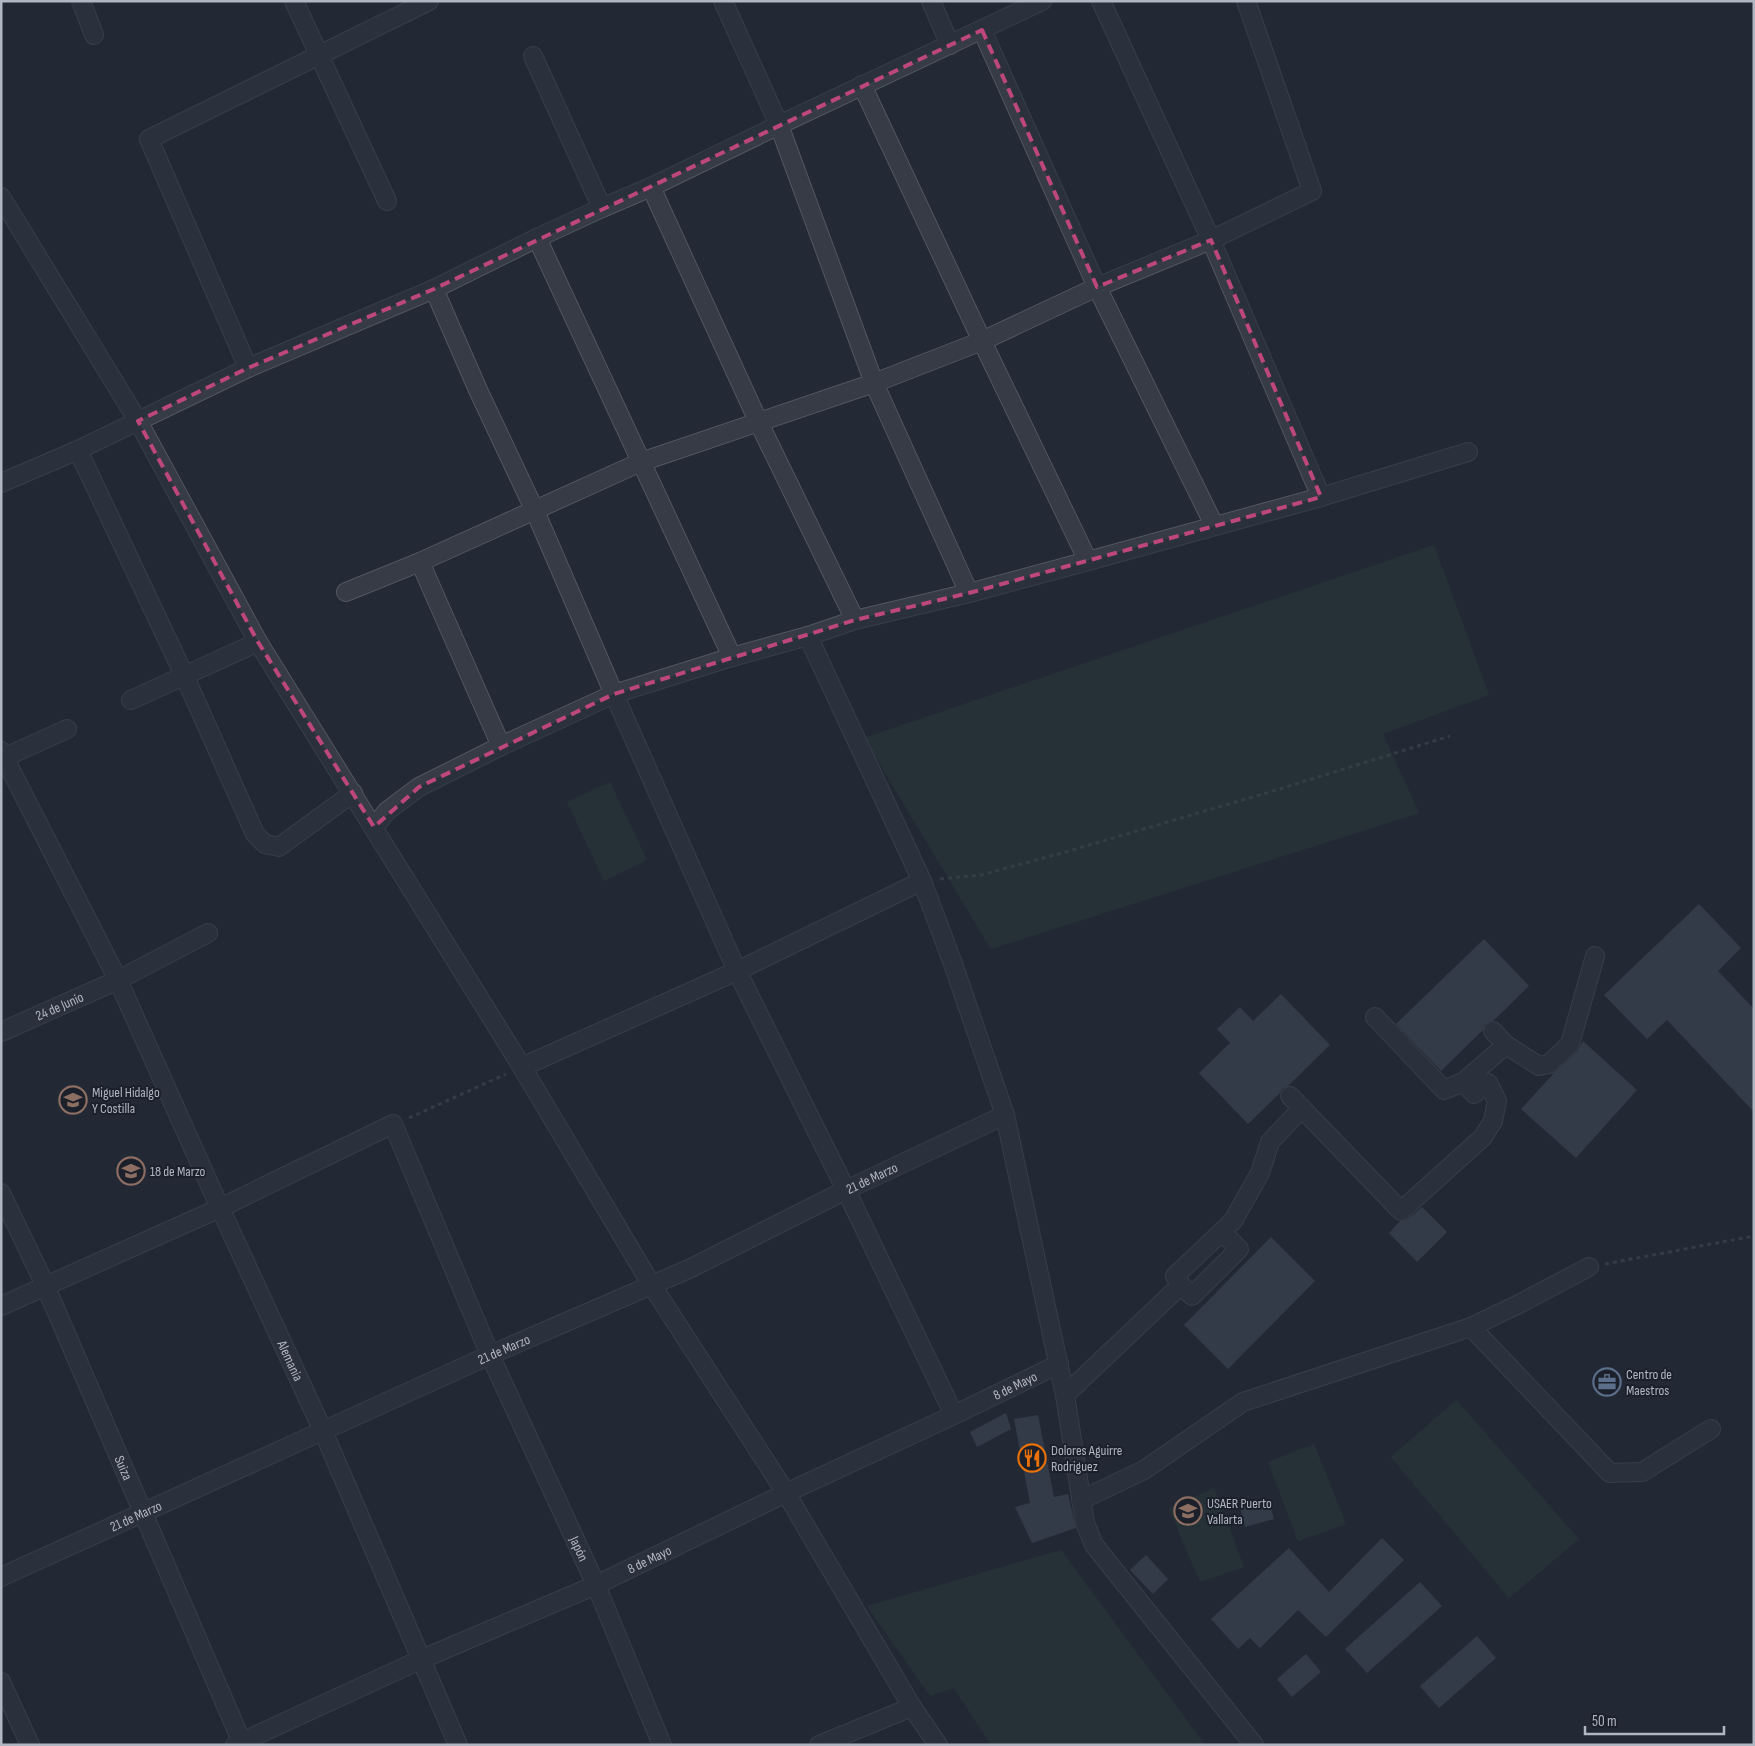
<svg xmlns="http://www.w3.org/2000/svg" width="1755" height="1746" font-family="'Sofia Sans Condensed',sans-serif">
	<style>
		.green { fill: #29393b }
		.building { fill: #49505f }
		.lines { fill: none; stroke-linecap: round; stroke-linejoin: round }
		.minor-casing { stroke: #515661; stroke-width: 20 }
		.path { stroke: #465458; stroke-width: 3; stroke-dasharray: 4 4; stroke-linecap: butt }
		.minor { stroke: #363b46; stroke-width: 18 }
		.marked { fill: none; stroke: #bd477a; stroke-width: 4; stroke-dasharray: 10 6; stroke-linejoin: round }
		.labels { text-anchor: middle; dominant-baseline: central; stroke-width: 4; stroke-linejoin: round; paint-order: stroke }
		.street-label { font-size: 14px; fill: #b1b6c3; stroke: #1b202b }
		.poi-label { font-size: 14px; fill: #b1b6c3; stroke: #1b202b; text-anchor: start }
	</style>
	<rect width="100%" height="100%" fill="#232935"/>
	<g class="green">
		<path d="M1434 545 1489 695 1383 734 1419 813 991 949 864 738Z"/>
		<path d="M610 782 647 860 604 881 567 802Z"/>
		<path d="M1456 1400 1579 1539 1509 1598 1391 1457Z"/>
		<path d="M1314 1444 1346 1524 1298 1541 1268 1462Z"/>
		<path d="M1214 1488 1244 1567 1200 1582 1169 1509Z"/>
		<path d="M1061 1550 1205 1745H991L954 1688 930 1696 867 1606Z"/>
	</g>
	<g class="building">
		<path d="M1699 904 1741 948 1718 971 1754 1009V1112L1667 1020 1647 1039 1604 995Z"/>
		<path d="M1484 939 1529 986 1493 1021 1485 1024 1483 1030 1441 1071 1396 1024Z"/>
		<path d="M1281 994 1330 1045 1288 1086 1282 1089 1280 1093 1248 1124 1199 1073 1230 1043 1217 1029 1240 1007 1253 1021Z"/>
		<path d="M1583 1041 1637 1090 1576 1158 1521 1109 1554 1073 1577 1052Z"/>
		<path d="M1422 1207 1447 1232 1417 1262 1389 1233 1400 1221 1408 1219Z"/>
		<path d="M1271 1237 1315 1281 1228 1369 1184 1325Z"/>
		<path d="M1006 1413 1011 1429 977 1447 970 1432Z"/>
		<path d="M1038 1415 1054 1497 1068 1494 1076 1528 1032 1543 1015 1507 1030 1503 1014 1419Z"/>
		<path d="M1268 1499 1274 1519 1245 1527 1240 1507Z"/>
		<path d="M1382 1538 1404 1560 1326 1637 1298 1610 1260 1648 1250 1638 1238 1649 1211 1619 1289 1548 1329 1592Z"/>
		<path d="M1146 1555 1168 1579 1153 1594 1130 1570Z"/>
		<path d="M1420 1582 1442 1606 1367 1673 1345 1649Z"/>
		<path d="M1477 1636 1496 1658 1439 1708 1420 1686Z"/>
		<path d="M1306 1654 1321 1672 1292 1697 1277 1679Z"/>
	</g>
	<g class="lines">
		<g class="minor-casing">
			<g id="minor">
				<path d="M81 1 94 35"/>
				<path d="M294 1 387 201"/>
				<path d="M723 1 779 125 874 383 969 593"/>
				<path d="M931 1 950 45"/>
				<path d="M1101 1 1211 240 1321 497"/>
				<path d="M982 30 1097 287 1214 525"/>
				<path d="M533 56 602 208"/>
				<path d="M862 85 982 341 1088 561"/>
				<path d="M651 187 758 421 855 620"/>
				<path d="M1 197 138 421 258 642 522 1067 651 1284 786 1493 912 1707 938 1745"/>
				<path d="M537 238 732 657"/>
				<path d="M434 289 478 390 535 511 614 694 737 971 846 1190 954 1415"/>
				<path d="M248 368 149 139 429 1"/>
				<path d="M78 450 185 677 255 834 265 844 279 847 353 793"/>
				<path d="M1 483 78 450 248 368 434 289 537 238 602 208 651 187 779 125 1042 1"/>
				<path d="M420 562 501 746"/>
				<path d="M346 592 420 562 641 462 874 383 982 341 1097 287 1211 240 1312 191 1246 1"/>
				<path d="M808 636 922 881 952 961 1005 1115 1065 1395 1085 1523 1094 1545 1254 1745"/>
				<path d="M131 700 258 642"/>
				<path id="s1" d="M1 751 118 980 220 1208 323 1431 458 1745"/>
				<path d="M1 759 67 729"/>
				<path d="M374 827 387 811 419 787 501 746 614 694 732 657 808 636 855 620 969 593 1088 561 1321 497 1468 452"/>
				<path d="M1375 1017 1444 1090 1463 1082 1506 1045"/>
				<path d="M1493 1031 1506 1045 1539 1066 1549 1064 1570 1044 1595 956"/>
				<path id="s2" d="M1 1032 118 980 208 933"/>
				<path d="M522 1067 737 971 922 881"/>
				<path d="M1290 1096 1401 1211 1483 1137 1493 1121 1497 1101 1488 1083 1474 1094 1463 1082"/>
				<path id="s3" d="M1 1193 45 1285 243 1745"/>
				<path d="M1181 1285 1192 1296 1239 1249 1222 1232"/>
				<path id="s4" d="M1 1306 220 1208 393 1124 490 1355 596 1585 662 1745"/>
				<path d="M1471 1327 1610 1473 1642 1472 1711 1429"/>
				<path d="M1065 1395 1181 1285 1175 1276 1233 1221 1260 1173 1270 1142 1302 1108"/>
				<path d="M1081 1500 1144 1470 1243 1402 1471 1327 1521 1303 1589 1267"/>
				<path id="s5" d="M1 1577 490 1355 691 1268 846 1190 1005 1115"/>
				<path d="M1 1682 30 1745"/>
				<path id="s6" d="M235 1745 422 1659 596 1585 786 1493 954 1415 1059 1364"/>
				<path d="M819 1745 912 1707"/>
			</g>
		</g>
		<g class="path">
			<path d="M940 879 981 875 1062 853 1270 792 1450 736"/>
			<path d="M409 1118 506 1074"/>
			<path d="M1605 1264 1754 1236"/>
		</g>
		<use href="#minor" class="minor"/>
	</g>
	<path d="M0 0H1755V1746H0ZM982 30 1097 287 1211 240 1321 497 969 593 855 620 614 694 419 787 374 827 258 642 138 421 248 368 434 289Z" fill="#232935" fill-opacity=".55" fill-rule="evenodd"/>
	<path class="marked" d="M982 30 1097 287 1211 240 1321 497 969 593 855 620 614 694 419 787 374 827 258 642 138 421 248 368 434 289Z"/>
	<defs>
		<g id="school-ring" transform="scale(1.4375)"><circle r="9.5" fill="#1b202b" stroke="#8d6e63" stroke-width="1.5"/><path d="M0-5L7-2L0 1L-7-2ZM-4 1L0 2.5L4 1V4Q0 6-4 4Z" fill="#8d6e63"/></g>
		<g id="office-ring" transform="scale(1.4375)"><circle r="9.5" fill="#1b202b" stroke="#5c6f8a" stroke-width="1.5"/><path d="M-6-3h4V-5.5h4V-3h4V5H-6ZM-1-4.5V-3h2v-1.5ZM-6 0V1H6V0Z" fill="#5c6f8a"/></g>
		<g id="restaurant-ring" transform="scale(1.4375)"><circle r="9.5" fill="#1b202b" stroke="#e8710a" stroke-width="1.5"/><path d="M-5-6h1v4h1v-4h1v4h1v-4h1v5L-1.5 .5V6h-2V.5L-5-1ZM5-6V6H3V1.5H1.5Q1.5-4 5-6Z" fill="#e8710a"/></g>
	</defs>
	<g fill-rule="evenodd">
		<use href="#school-ring" x="73" y="1100"/>
		<use href="#school-ring" x="131" y="1171"/>
		<use href="#office-ring" x="1607" y="1382"/>
		<use href="#restaurant-ring" x="1032" y="1458"/>
		<use href="#school-ring" x="1188" y="1511"/>
	</g>
	<g class="labels">
		<g class="street-label">
			<text stroke="none"><textPath href="#s2" startOffset="64">24 de Junio</textPath></text>
			<text stroke="none"><textPath href="#s5" startOffset="958">21 de Marzo</textPath></text>
			<text stroke="none"><textPath href="#s5" startOffset="552">21 de Marzo</textPath></text>
			<text stroke="none"><textPath href="#s1" startOffset="675">Alemania</textPath></text>
			<text stroke="none"><textPath href="#s6" startOffset="859">8 de Mayo</textPath></text>
			<text stroke="none"><textPath href="#s3" startOffset="301">Suiza</textPath></text>
			<text stroke="none"><textPath href="#s5" startOffset="148">21 de Marzo</textPath></text>
			<text stroke="none"><textPath href="#s4" startOffset="896">Japón</textPath></text>
			<text stroke="none"><textPath href="#s6" startOffset="454">8 de Mayo</textPath></text>
		</g>
		<g class="poi-label">
			<text x="92" y="1092">Miguel Hidalgo<tspan x="92" dy="16">Y Costilla</tspan></text>
			<text x="150" y="1171">18 de Marzo</text>
			<text x="1626" y="1374">Centro de<tspan x="1626" dy="16">Maestros</tspan></text>
			<text x="1051" y="1450">Dolores Aguirre<tspan x="1051" dy="16">Rodriguez</tspan></text>
			<text x="1207" y="1503">USAER Puerto<tspan x="1207" dy="16">Vallarta</tspan></text>
		</g>
	</g>
	<rect width="1755" height="1746" fill="none" stroke="#b1b6c3" stroke-width="5"/>
	<path d="M1585 1726v8h139v-8" fill="none" stroke="#b1b6c3" stroke-width="2.5"/>
	<text x="1592" y="1726" font-size="15" fill="#b1b6c3" stroke="#1b202b" stroke-width="4" paint-order="stroke">50 m</text>
</svg>
